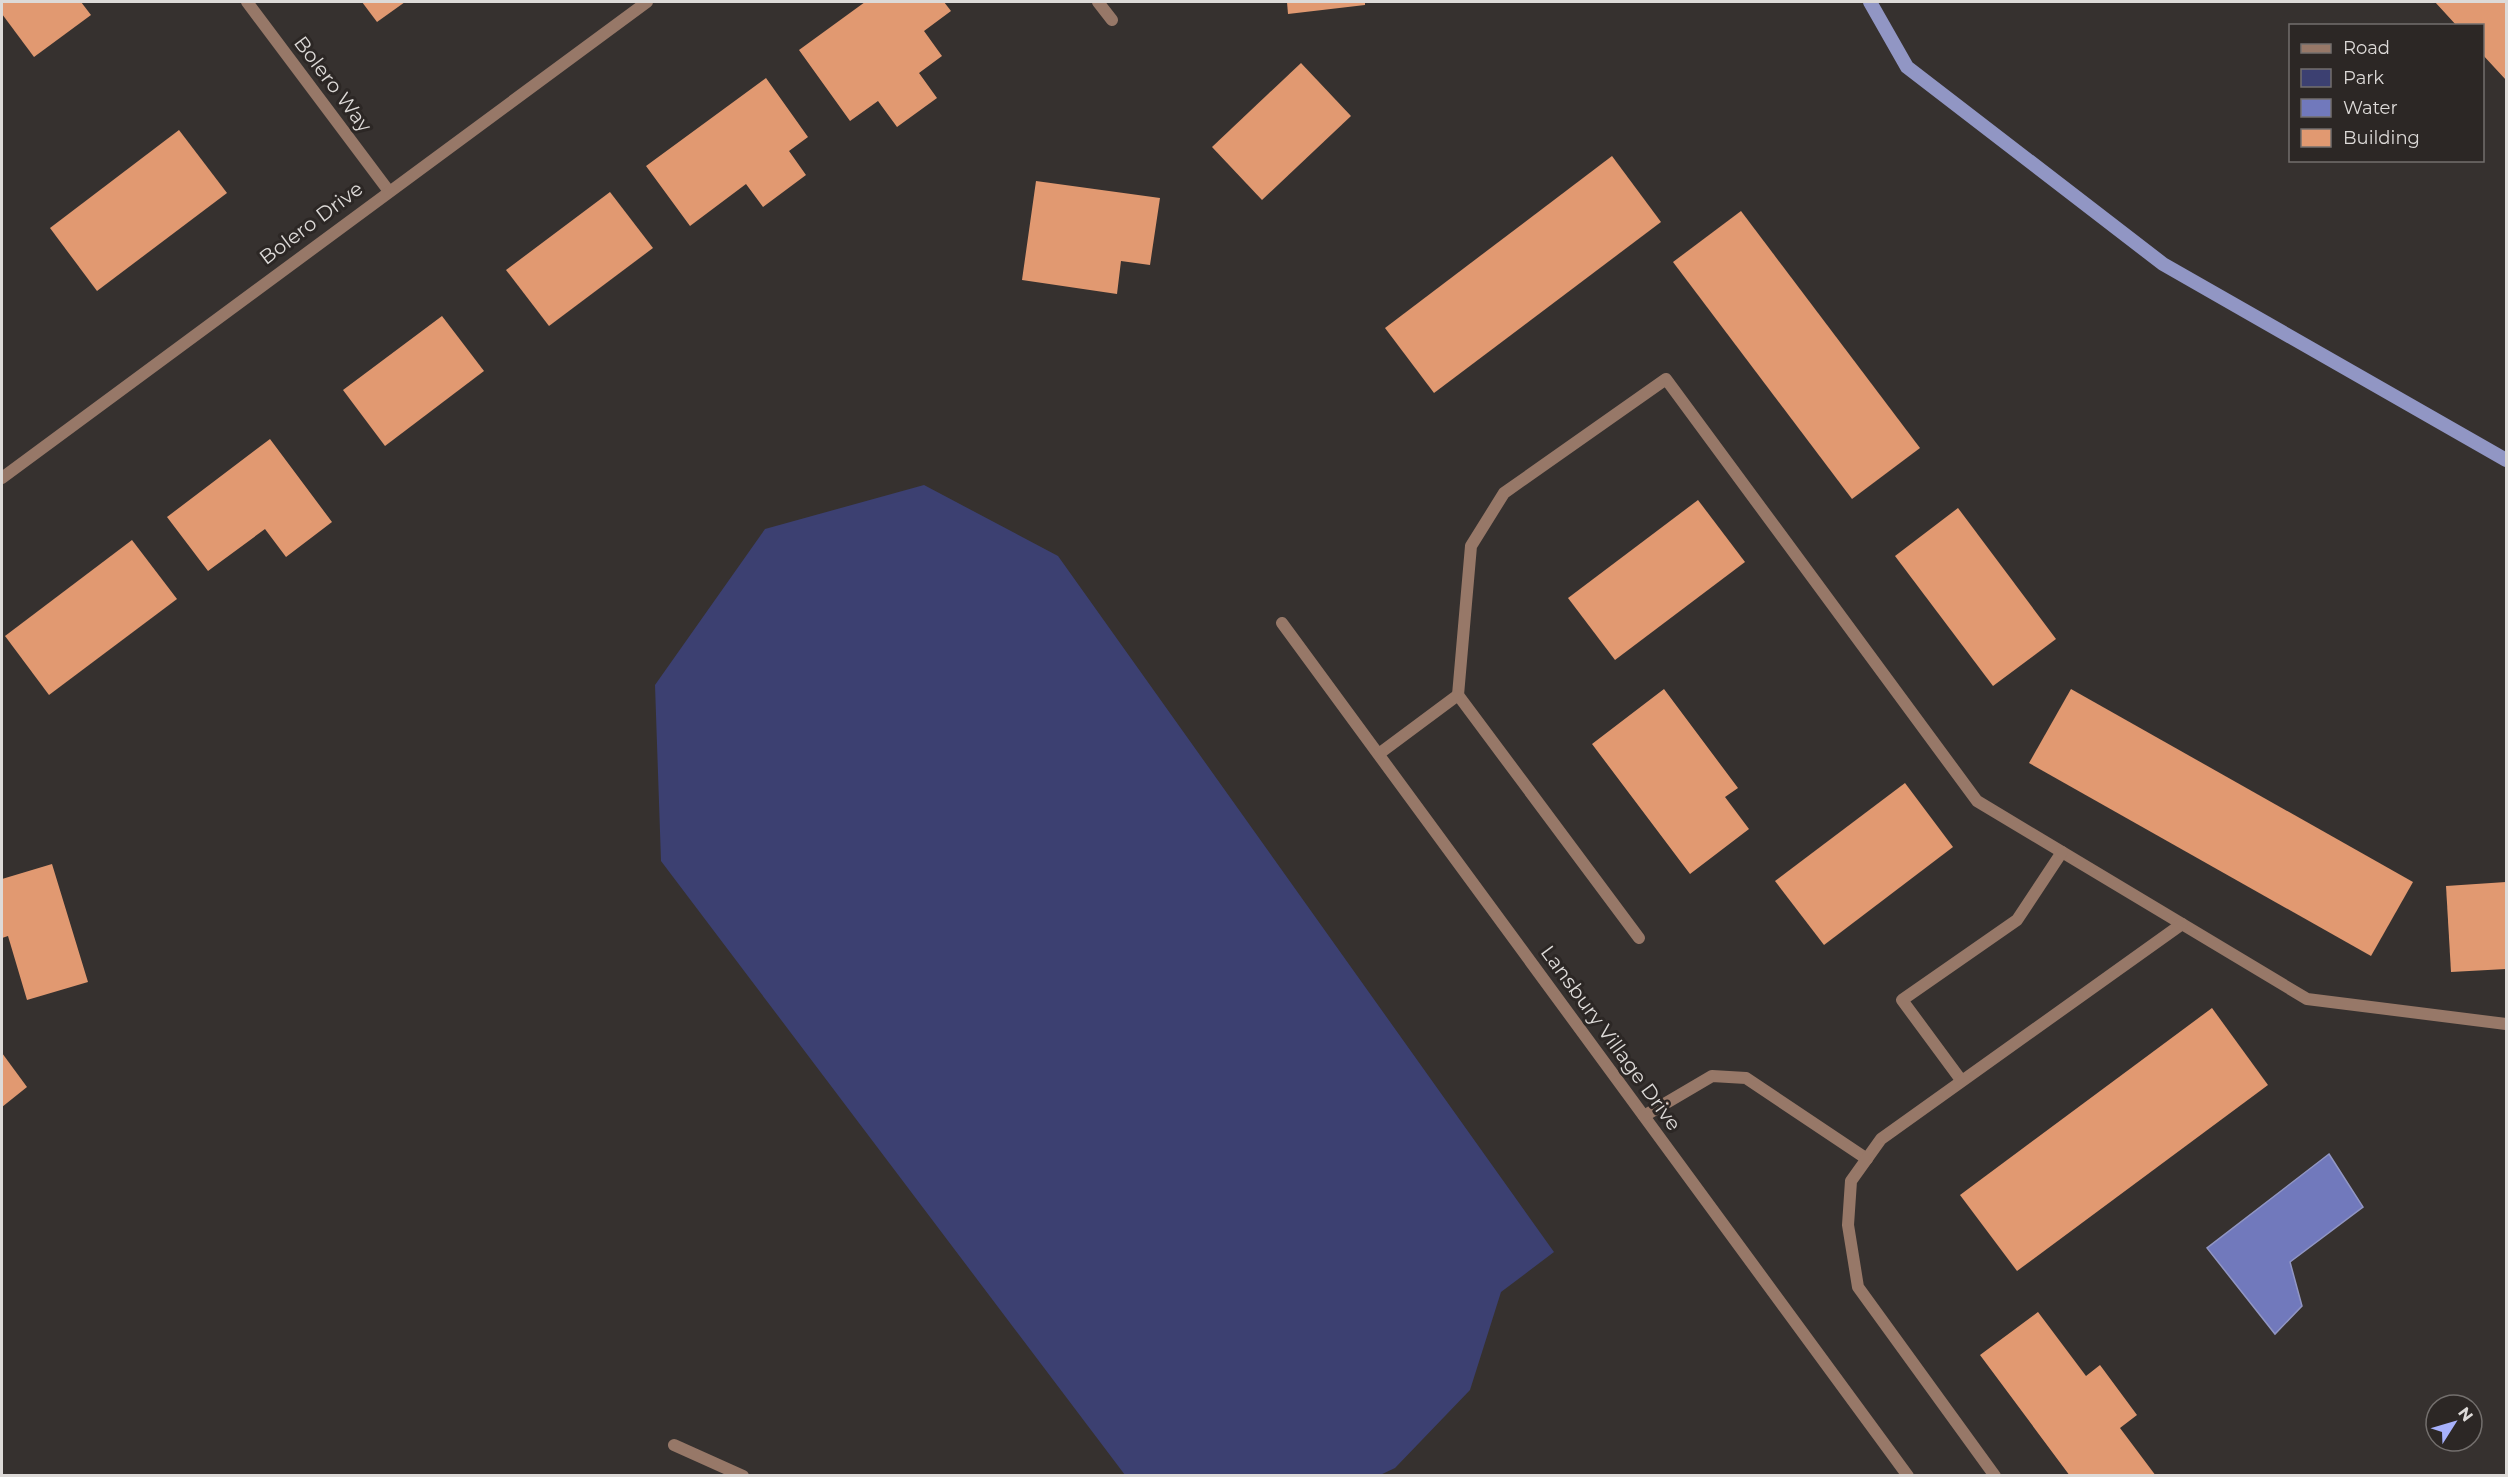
<svg xmlns="http://www.w3.org/2000/svg" width="2508" height="1477" font-family="Montserrat,sans-serif">
	<style>
		.green { fill: #3c4071 }
		.water { fill: #7179bc; stroke: #9196c4; stroke-width: 1.5 }
		.lines { fill: none; stroke-linecap: round; stroke-linejoin: round }
		.stream { stroke: #9196c4; stroke-width: 14 }
		.building { fill: #e19971 }
		.service { stroke: #977868; stroke-width: 12 }
		.minor { stroke: #977868; stroke-width: 12 }
		.labels { text-anchor: middle; dominant-baseline: central; stroke-width: 6; stroke-linejoin: round; paint-order: stroke }
		.street-label { font-size: 20px; fill: #dddad8; stroke: #2c2725 }
	</style>
	<rect width="100%" height="100%" fill="#36312f"/>
	<path class="green" d="M924 485 1058 556 1554 1252 1501 1292 1470 1390 1395 1468 1378 1476 1125 1475 661 861 655 685 765 529Z"/>
	<path class="water" d="M2329 1154 2363 1207 2290 1262 2302 1306 2275 1334 2207 1248Z"/>
	<g class="lines">
		<path class="stream" d="M1870 2 1907 67 2163 264 2506 460"/>
	</g>
	<g class="building">
		<path d="M2 2H81L91 15 34 57 2 14Z"/>
		<path d="M362 2H405L377 22Z"/>
		<path d="M865 2H944L951 11 924 31 942 56 919 73 937 98 897 127 878 101 850 121 799 50Z"/>
		<path d="M1287 2H1365V5L1288 14Z"/>
		<path d="M2435 2H2506V80L2482 54V26H2457Z"/>
		<path d="M1301 63 1351 116 1262 200 1212 147Z"/>
		<path d="M766 78 808 137 789 151 806 175 763 207 746 184 690 226 646 166Z"/>
		<path d="M179 130 227 193 97 291 50 228Z"/>
		<path d="M1612 156 1661 222 1434 393 1385 328Z"/>
		<path d="M1036 181 1160 198 1150 265 1121 261 1117 294 1022 280Z"/>
		<path d="M610 192 653 248 549 326 506 270Z"/>
		<path d="M1741 211 1920 448 1852 499 1673 262Z"/>
		<path d="M442 316 484 371 385 446 343 390Z"/>
		<path d="M270 439 332 522 286 557 265 529 208 571 167 517Z"/>
		<path d="M1698 500 1745 562 1615 660 1568 598Z"/>
		<path d="M1958 508 2056 639 1993 686 1895 556Z"/>
		<path d="M132 540 177 599 49 695 5 636Z"/>
		<path d="M1664 689 1738 788 1725 797 1749 829 1690 874 1592 744Z"/>
		<path d="M2071 689 2413 882 2371 956 2029 763Z"/>
		<path d="M1905 783 1953 847 1824 945 1775 881Z"/>
		<path d="M52 864 88 982 27 1000 8 936 2 938V879Z"/>
		<path d="M2506 882V969L2451 972 2446 886Z"/>
		<path d="M2212 1008 2268 1085 2017 1271 1960 1195Z"/>
		<path d="M2 1053 27 1087 2 1107Z"/>
		<path d="M2038 1312 2086 1376 2100 1365 2137 1415 2120 1428 2156 1476H2070L1980 1355Z"/>
	</g>
	<g class="lines">
		<path class="service" d="M674 1445 743 1476"/>
		<g class="minor">
			<path d="M247 2 388 190"/>
			<path d="M1098 2 1112 20"/>
			<path d="M2 478 647 2"/>
			<path d="M1282 623 1908 1476"/>
			<path d="M1458 695 1471 546 1504 493 1666 379 1977 801 2307 999 2506 1024"/>
			<path d="M1380 753 1458 695 1639 938"/>
			<path d="M1961 1080 1902 1000 2017 920 2062 852"/>
			<path d="M1644 1116 1712 1076 1746 1078 1867 1159"/>
			<path d="M1995 1476 1858 1287 1848 1225 1851 1181 1881 1139 2182 924"/>
		</g>
	</g>
	<g class="labels">
		<g class="street-label">
			<text transform="translate(333 84) rotate(53)">Bolero Way</text>
			<text transform="translate(311 223) rotate(-37)">Bolero Drive</text>
			<text transform="translate(1611 1038) rotate(54)">Lansbury Village Drive</text>
		</g>
	</g>
	<rect width="2508" height="1477" fill="none" stroke="#dddad8" stroke-width="6"/>
	<rect x="2289" y="24" width="195" height="138" fill="#2c2725" stroke="#736f6d" stroke-width="1.5"/>
	<rect x="2301" y="44" width="30" height="9" fill="#977868" stroke="#736f6d" stroke-width="1.5"/>
	<text x="2343" y="54" font-size="18" fill="#dddad8">Road</text>
	<rect x="2301" y="69" width="30" height="18" fill="#3c4071" stroke="#736f6d" stroke-width="1.5"/>
	<text x="2343" y="84" font-size="18" fill="#dddad8">Park</text>
	<rect x="2301" y="99" width="30" height="18" fill="#7179bc" stroke="#736f6d" stroke-width="1.5"/>
	<text x="2343" y="114" font-size="18" fill="#dddad8">Water</text>
	<rect x="2301" y="129" width="30" height="18" fill="#e19971" stroke="#736f6d" stroke-width="1.5"/>
	<text x="2343" y="144" font-size="18" fill="#dddad8">Building</text>
	<g transform="translate(2454 1423) rotate(53)"><circle r="28" fill="#2c2725" stroke="#736f6d" stroke-width="1.5"/>
	<path d="M0-4.5L10 22L0 15L-10 22Z" fill="#a7b1fc"/>
	<text y="-9" font-size="16" font-weight="bold" text-anchor="middle" fill="#dddad8">N</text>
	</g>
</svg>
